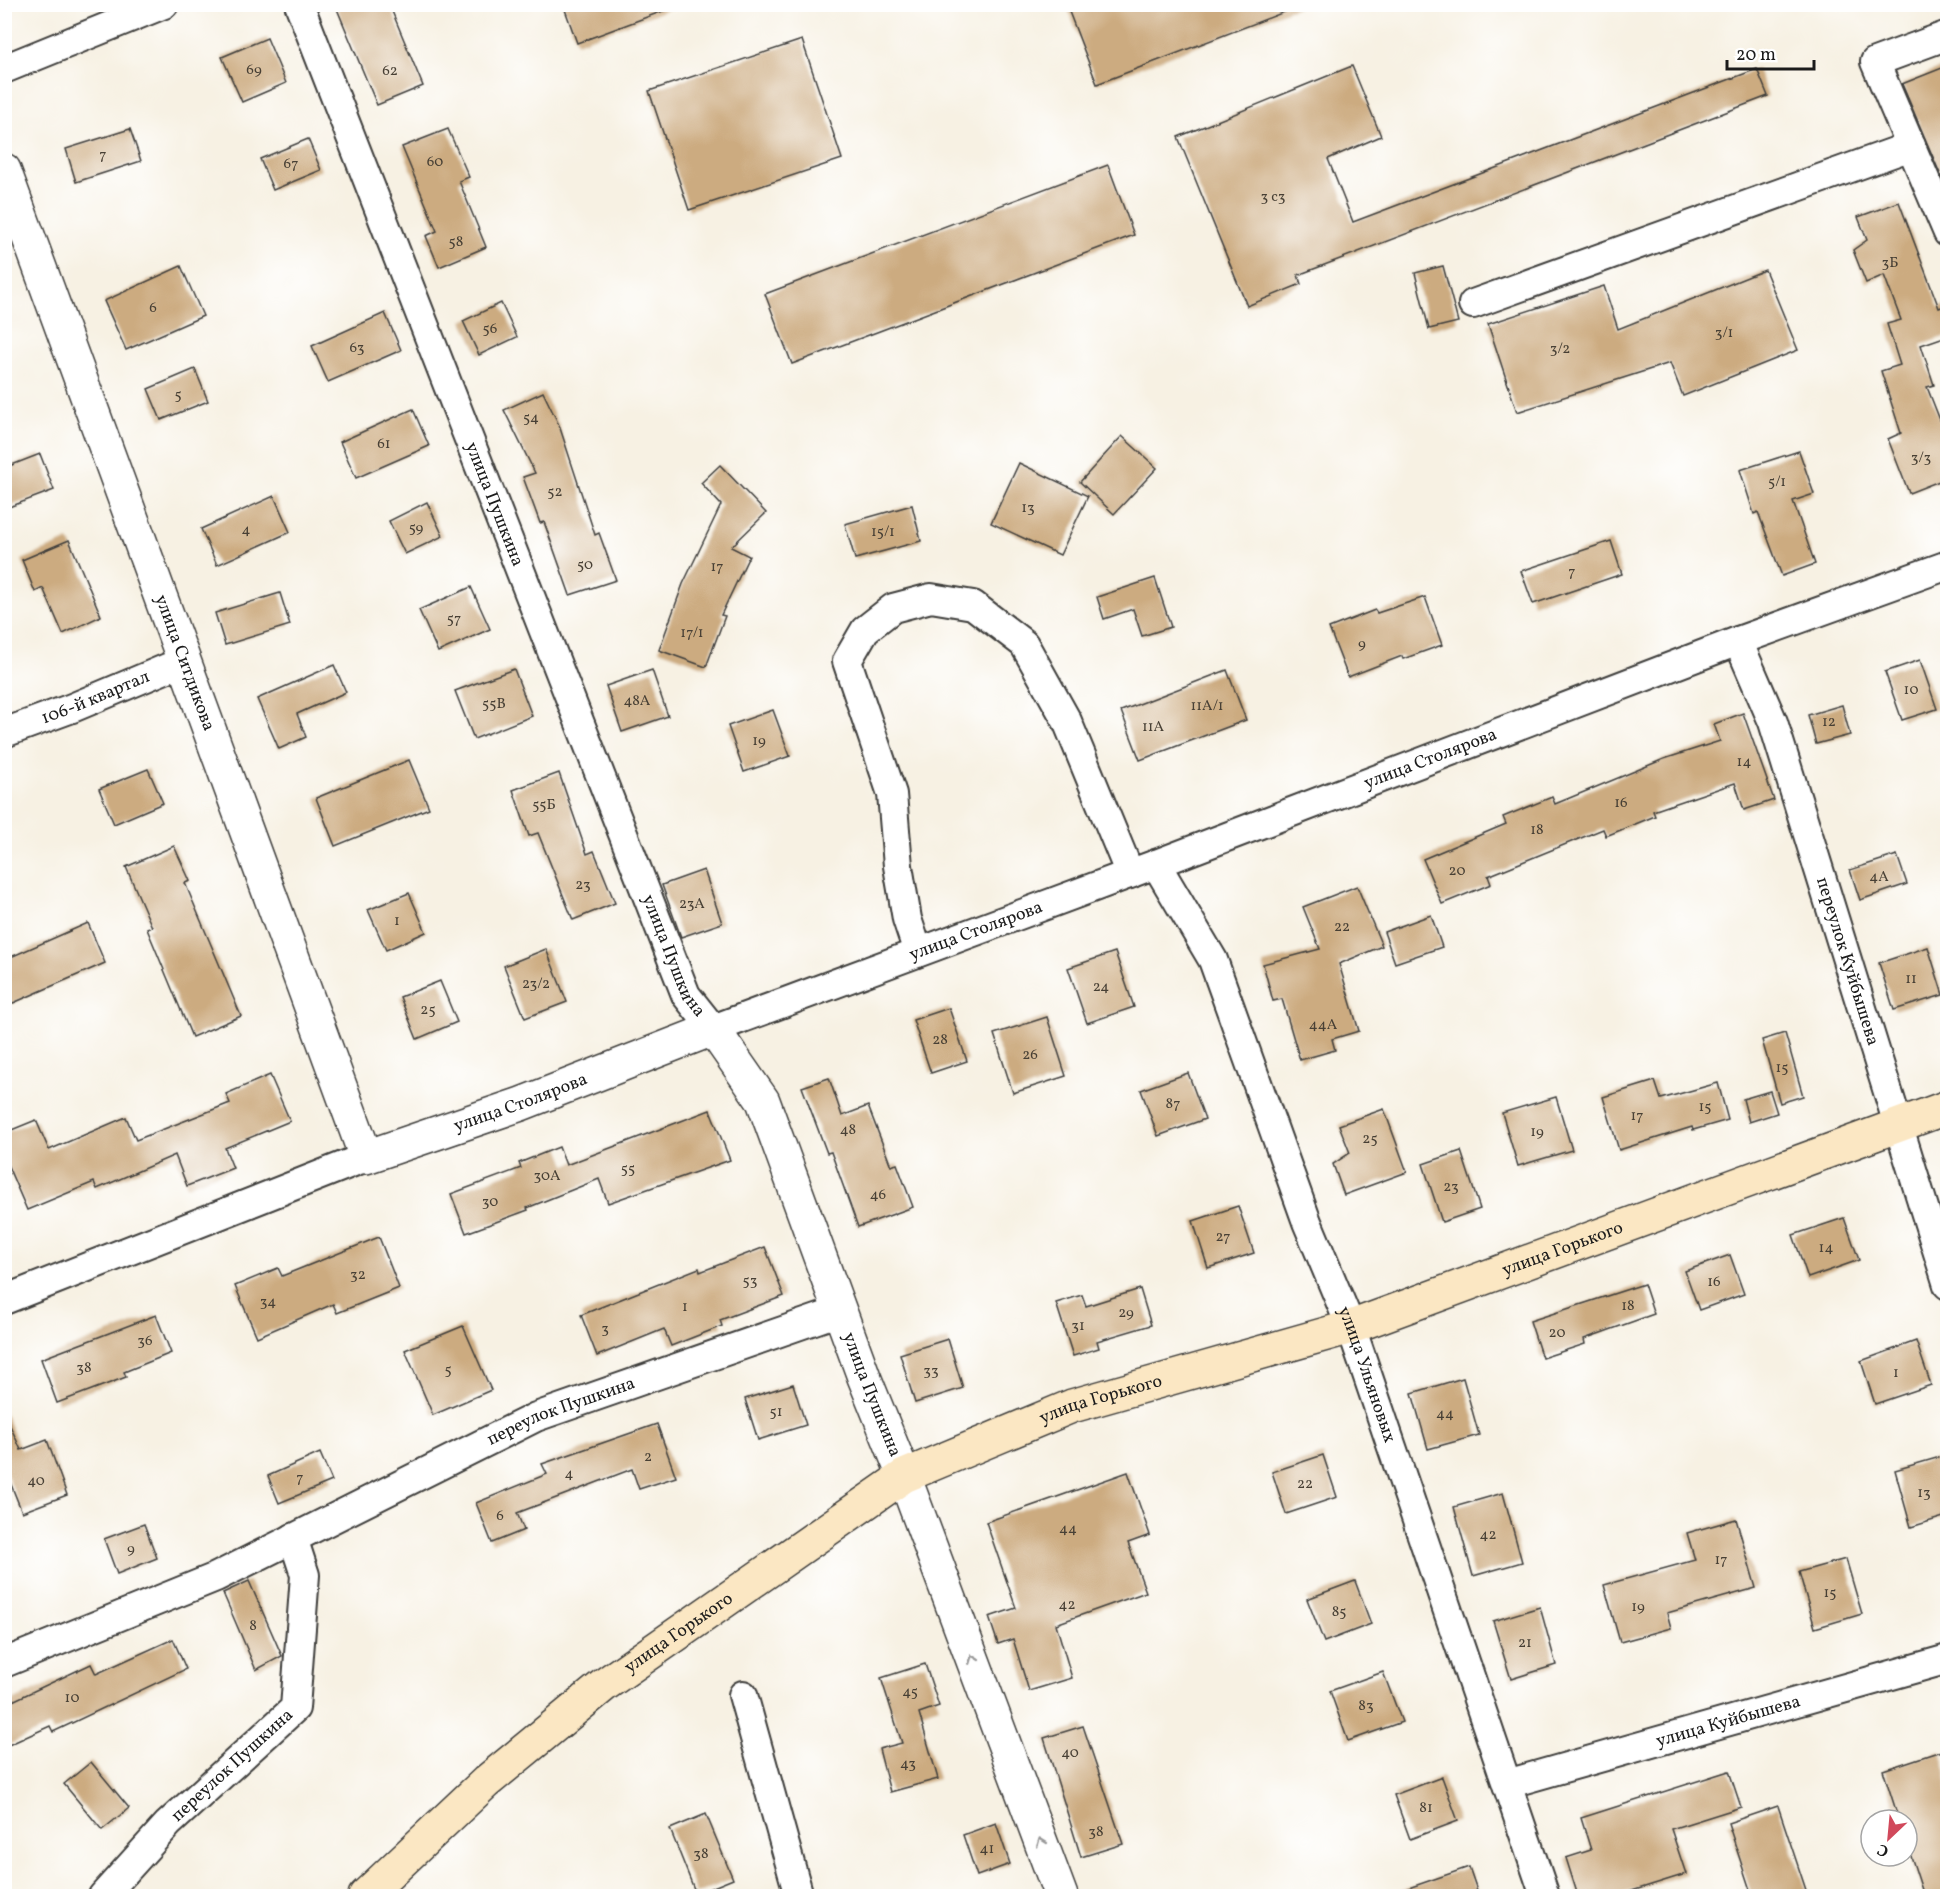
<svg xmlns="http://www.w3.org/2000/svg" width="1952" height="1901" font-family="Vollkorn,serif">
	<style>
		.building { fill: #ccab80 }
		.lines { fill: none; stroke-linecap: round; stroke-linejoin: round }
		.minor-casing { stroke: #3d3c3a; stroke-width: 32 }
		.tertiary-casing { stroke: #3d3c3a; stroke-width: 36 }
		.secondary-casing { stroke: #3d3c3a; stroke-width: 36 }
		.minor { stroke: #fff; stroke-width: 28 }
		.tertiary { stroke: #fff; stroke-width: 33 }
		.secondary { stroke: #fbe7c3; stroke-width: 33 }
		.oneway { stroke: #999 }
		.labels { text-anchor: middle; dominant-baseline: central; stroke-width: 4.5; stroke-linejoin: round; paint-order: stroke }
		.number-label { font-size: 15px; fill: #484035 }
		.street-label { font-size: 18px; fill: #1c1c1c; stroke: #fff }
	</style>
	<rect width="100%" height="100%" fill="#fff"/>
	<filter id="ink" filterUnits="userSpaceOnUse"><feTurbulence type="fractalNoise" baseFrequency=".0167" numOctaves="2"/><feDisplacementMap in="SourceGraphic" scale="12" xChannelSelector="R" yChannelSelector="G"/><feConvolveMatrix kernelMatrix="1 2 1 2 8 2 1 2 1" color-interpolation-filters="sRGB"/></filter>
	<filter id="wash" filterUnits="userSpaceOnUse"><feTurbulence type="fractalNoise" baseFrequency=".008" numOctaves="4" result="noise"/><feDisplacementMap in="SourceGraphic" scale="24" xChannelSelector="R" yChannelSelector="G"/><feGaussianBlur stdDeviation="1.35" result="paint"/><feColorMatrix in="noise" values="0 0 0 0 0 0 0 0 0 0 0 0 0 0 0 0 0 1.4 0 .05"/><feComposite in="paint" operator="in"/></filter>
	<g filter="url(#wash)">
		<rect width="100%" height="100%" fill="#f7f1e3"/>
		<g id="blocks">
			<g class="building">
				<path d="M335 4H389L423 86 377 105Z"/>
				<path d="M563 4H674V7L577 43Z"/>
				<path d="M1066 4H1300V6L1097 84Z"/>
				<path d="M267 38 286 83 242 102 222 57Z"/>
				<path d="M802 40 842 159 689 210 649 91Z"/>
				<path d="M1352 66 1381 136 1328 159 1353 222 1757 69 1768 96 1298 275 1301 284 1247 306 1178 137Z"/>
				<path d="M1947 66V190L1902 84Z"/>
				<path d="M130 129 141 161 76 182 66 149Z"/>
				<path d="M448 129 469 177 459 181 486 247 439 267 426 236 437 231 402 147Z"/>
				<path d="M308 139 321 170 273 190 260 159Z"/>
				<path d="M1108 165 1134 235 792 364 765 294Z"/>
				<path d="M1899 202 1939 308 1947 305V336L1921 345 1934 385 1927 387 1947 438V478L1909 493 1888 439 1901 433 1881 371 1900 365 1887 324 1901 320 1884 275 1866 283 1853 250 1867 240 1858 217Z"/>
				<path d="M181 266 203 316 126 350 104 301Z"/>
				<path d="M1443 266 1458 322 1429 329 1415 273Z"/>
				<path d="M1765 270 1798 350 1683 396 1670 363 1517 412 1488 324 1604 286 1618 329Z"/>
				<path d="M501 303 517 337 479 355 463 321Z"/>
				<path d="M385 313 401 350 328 382 312 346Z"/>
				<path d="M195 369 208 401 161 420 148 389Z"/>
				<path d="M543 392 559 425 595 535 599 533 616 580 570 595 544 522 540 523 523 477 535 473 504 410Z"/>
				<path d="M413 409 429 446 356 478 340 442Z"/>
				<path d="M1122 436 1157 468 1114 514 1080 482Z"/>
				<path d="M1799 451 1814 494 1793 501 1815 564 1782 576 1758 512 1754 514 1740 470Z"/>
				<path d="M40 454 54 490 4 509V468Z"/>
				<path d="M1019 463 1088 496 1060 555 991 523Z"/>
				<path d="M720 465 766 513 731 547 749 556 721 615 725 616 706 667 659 650 683 584 721 505 701 483Z"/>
				<path d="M274 496 290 532 217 565 201 529Z"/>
				<path d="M427 502 443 536 405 554 389 521Z"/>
				<path d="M912 505 921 541 855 559 845 524Z"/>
				<path d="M69 540 101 616 63 634 43 588 35 592 22 560Z"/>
				<path d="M1611 541 1622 574 1533 604 1521 571Z"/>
				<path d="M1155 578 1171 627 1142 636 1133 609 1104 619 1097 597Z"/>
				<path d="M471 587 490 629 438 652 419 610Z"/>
				<path d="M280 593 290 625 225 645 215 613Z"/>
				<path d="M1425 597 1442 645 1403 659 1402 656 1348 677 1329 628 1375 610 1377 613Z"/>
				<path d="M1920 660 1937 709 1902 720 1885 672Z"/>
				<path d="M334 665 346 692 297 714 306 737 279 749 257 699Z"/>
				<path d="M514 669 532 716 474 739 455 691Z"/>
				<path d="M652 670 668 716 622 732 606 686Z"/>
				<path d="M1227 670 1246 720 1140 760 1121 711Z"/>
				<path d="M1842 705 1850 735 1816 744 1808 715Z"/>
				<path d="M773 710 790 756 744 772 728 726Z"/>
				<path d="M1743 713 1774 800 1744 810 1735 783 1653 811 1655 816 1606 836 1603 829 1488 876 1491 884 1442 904 1423 859 1506 824 1503 817 1552 797 1555 804 1664 759 1720 741 1714 724Z"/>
				<path d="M409 760 429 808 335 846 316 798Z"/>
				<path d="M148 769 163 803 114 824 99 789Z"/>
				<path d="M559 773 587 854 594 851 615 903 573 920 538 833 529 836 513 790Z"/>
				<path d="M174 846 190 881 185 883 241 1016 192 1037 147 929 152 927 126 867Z"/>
				<path d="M1897 855 1907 884 1860 900 1850 870Z"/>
				<path d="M704 870 722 923 681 937 662 885Z"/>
				<path d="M1357 886 1382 946 1339 964 1359 1031 1332 1039 1335 1050 1300 1060 1282 999 1273 1001 1263 964 1320 949 1303 907Z"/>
				<path d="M409 893 426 932 386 950 368 910Z"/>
				<path d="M1431 915 1442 947 1395 963 1384 932Z"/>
				<path d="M88 923 105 963 4 1007V960Z"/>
				<path d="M1928 947 1943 995 1894 1010 1879 963Z"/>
				<path d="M546 949 567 1002 525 1018 504 966Z"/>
				<path d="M1115 952 1134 1007 1087 1023 1068 968Z"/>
				<path d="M440 981 457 1022 417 1039 400 997Z"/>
				<path d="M949 1008 967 1061 931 1073 913 1020Z"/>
				<path d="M1047 1017 1066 1076 1013 1093 994 1034Z"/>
				<path d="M1785 1033 1803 1096 1780 1103 1762 1040Z"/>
				<path d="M1188 1073 1205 1119 1158 1136 1141 1090Z"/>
				<path d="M270 1075 290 1121 225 1148 233 1168 187 1186 175 1155 97 1189 94 1182 27 1210 4 1157V1133L36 1120 49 1150 126 1117 136 1140 230 1103 226 1094Z"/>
				<path d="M829 1078 842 1116 868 1106 891 1166 897 1164 913 1207 858 1227 831 1152 827 1153 802 1087Z"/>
				<path d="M1655 1081 1661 1099 1718 1083 1728 1120 1693 1130 1692 1127 1619 1150 1603 1097Z"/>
				<path d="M1770 1091 1777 1113 1749 1122 1743 1099Z"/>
				<path d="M1556 1097 1572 1150 1518 1166 1502 1113Z"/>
				<path d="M1384 1109 1407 1172 1344 1195 1333 1164 1350 1153 1339 1125Z"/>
				<path d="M710 1110 730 1160 608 1203 599 1179 527 1208 528 1210 466 1233 451 1194 521 1168 519 1163 559 1147 566 1165Z"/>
				<path d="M1461 1151 1480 1209 1442 1222 1423 1164Z"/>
				<path d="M1238 1206 1254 1253 1208 1268 1193 1221Z"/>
				<path d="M1844 1218 1859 1260 1808 1278 1793 1235Z"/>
				<path d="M379 1237 399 1288 337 1313 333 1304 257 1337 235 1286 278 1268 282 1276Z"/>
				<path d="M765 1247 784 1296 720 1320 722 1326 671 1346 664 1329 597 1356 581 1315 699 1268 700 1272Z"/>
				<path d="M1730 1255 1744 1294 1699 1310 1685 1271Z"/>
				<path d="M1644 1284 1654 1314 1584 1339 1585 1344 1542 1358 1530 1321Z"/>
				<path d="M1140 1289 1151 1325 1097 1341 1099 1348 1073 1356 1056 1303 1082 1295 1086 1306Z"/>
				<path d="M156 1315 171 1353 124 1372 126 1377 57 1403 41 1359Z"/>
				<path d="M463 1326 491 1390 433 1415 405 1350Z"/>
				<path d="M948 1339 963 1388 915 1403 900 1354Z"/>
				<path d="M1916 1341 1931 1385 1875 1404 1861 1361Z"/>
				<path d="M1463 1378 1479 1435 1428 1449 1412 1393Z"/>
				<path d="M793 1384 806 1425 758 1440 745 1399Z"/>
				<path d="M4 1412 21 1450 47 1440 67 1495 22 1512 4 1467Z"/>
				<path d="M657 1424 676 1477 639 1489 632 1469 517 1513 524 1530 492 1543 476 1503 547 1474 542 1464Z"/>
				<path d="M320 1453 332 1481 279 1503 268 1476Z"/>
				<path d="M1323 1455 1337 1497 1286 1514 1272 1472Z"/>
				<path d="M1947 1455V1516L1911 1527 1895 1470Z"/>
				<path d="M1128 1472 1150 1535 1128 1543 1146 1592 1056 1624 1072 1678 1029 1691 1013 1639 998 1644 989 1617 1016 1608 986 1522Z"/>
				<path d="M1503 1493 1522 1562 1473 1576 1454 1507Z"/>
				<path d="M1736 1519 1756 1588 1667 1613 1671 1628 1620 1642 1604 1585 1695 1560 1687 1533Z"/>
				<path d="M144 1524 157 1558 117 1574 104 1539Z"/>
				<path d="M1846 1559 1862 1614 1815 1628 1799 1572Z"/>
				<path d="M249 1581 282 1656 256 1670 223 1593Z"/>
				<path d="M1355 1581 1371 1624 1324 1642 1307 1599Z"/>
				<path d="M1540 1607 1556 1665 1511 1679 1493 1621Z"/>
				<path d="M173 1639 186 1669 53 1732 50 1726 4 1747V1705L91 1664 96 1674Z"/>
				<path d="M925 1664 939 1706 919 1713 938 1779 890 1792 879 1749 902 1743 881 1678Z"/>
				<path d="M1383 1672 1402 1722 1348 1741 1330 1691Z"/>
				<path d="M1083 1726 1123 1844 1081 1857 1044 1738Z"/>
				<path d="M1941 1751 1947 1772V1896H1924L1907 1844V1820H1899L1883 1770Z"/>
				<path d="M91 1762 129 1808 102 1830 64 1784Z"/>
				<path d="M1729 1771 1741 1807 1671 1829 1686 1874 1616 1896H1578L1566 1858 1591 1850 1581 1818Z"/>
				<path d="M1442 1777 1458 1821 1410 1839 1394 1795Z"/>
				<path d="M1778 1806 1808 1896H1752L1728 1823Z"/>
				<path d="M706 1814 733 1879 696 1894 670 1829Z"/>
				<path d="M996 1823 1010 1864 977 1876 963 1835Z"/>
				<path d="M1469 1867 1479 1896H1394V1893Z"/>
			</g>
		</g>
	</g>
	<g filter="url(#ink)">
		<use href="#blocks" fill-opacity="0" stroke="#3d3c3a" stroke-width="1.5"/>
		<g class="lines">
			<g class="minor-casing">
				<g id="minor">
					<path id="s1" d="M299 4 686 995 713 1029 1156 864 1738 641 1948 565"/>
					<path d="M1948 35 1875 62 1948 233"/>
					<path d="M4 69 164 4"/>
					<path d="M1473 304 1911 146"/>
					<path id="s2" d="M1738 641 1773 722 1948 1285"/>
					<path id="s3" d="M4 733 72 708 184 661"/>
					<path id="s4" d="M1156 864 1213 960 1307 1222 1351 1327 1545 1896"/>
					<path d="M918 952 907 919 898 866 892 794 847 661 865 630 893 608 931 598 973 605 1024 644 1067 721 1130 874"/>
					<path d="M4 1300 366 1157"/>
					<path id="s5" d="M4 1663 216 1577 536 1417 840 1311"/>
					<path d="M743 1695 799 1896"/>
					<path id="s6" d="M1507 1784 1948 1659"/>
					<path id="s7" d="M103 1896 168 1824 295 1708 305 1575 293 1538"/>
				</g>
			</g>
			<g class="tertiary-casing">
				<g id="tertiary">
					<path id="s8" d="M4 170 366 1157 521 1104 713 1029 763 1101 864 1377 904 1476 1061 1896"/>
				</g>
			</g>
			<g class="secondary-casing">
				<g id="secondary">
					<path id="s9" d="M365 1896 486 1782 604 1685 904 1476 1072 1406 1351 1327 1948 1107"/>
				</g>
			</g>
			<use href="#minor" class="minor"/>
			<use href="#tertiary" class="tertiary"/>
			<use href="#secondary" class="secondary"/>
		</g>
		<defs><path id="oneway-chevron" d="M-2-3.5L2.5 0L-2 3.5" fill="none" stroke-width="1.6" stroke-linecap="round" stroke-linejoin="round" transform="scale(1.5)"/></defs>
		<g class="oneway">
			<use href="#oneway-chevron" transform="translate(973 1659) rotate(-111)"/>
			<use href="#oneway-chevron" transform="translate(1041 1842) rotate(-111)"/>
		</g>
	</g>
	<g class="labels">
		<g class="number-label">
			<text x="254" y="70">69</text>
			<text x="390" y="71">62</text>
			<text x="103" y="155">7</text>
			<text x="435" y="162">60</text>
			<text x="291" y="164">67</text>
			<text x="1273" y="197">3 с3</text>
			<text x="456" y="242">58</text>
			<text x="1890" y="263">3Б</text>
			<text x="153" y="308">6</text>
			<text x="490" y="329">56</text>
			<text x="1724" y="333">3/1</text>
			<text x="357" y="348">63</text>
			<text x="1560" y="349">3/2</text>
			<text x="178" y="395">5</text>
			<text x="531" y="418">54</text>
			<text x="384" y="444">61</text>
			<text x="1921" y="458">3/3</text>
			<text x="1777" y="482">5/1</text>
			<text x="555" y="492">52</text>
			<text x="1028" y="508">13</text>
			<text x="416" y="528">59</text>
			<text x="246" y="530">4</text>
			<text x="883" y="532">15/1</text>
			<text x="585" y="565">50</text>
			<text x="717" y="567">17</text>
			<text x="1572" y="572">7</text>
			<text x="454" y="619">57</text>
			<text x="692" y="633">17/1</text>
			<text x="1362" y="644">9</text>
			<text x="1911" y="690">10</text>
			<text x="637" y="701">48А</text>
			<text x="494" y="704">55В</text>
			<text x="1207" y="706">11А/1</text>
			<text x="1829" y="722">12</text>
			<text x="1153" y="727">11А</text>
			<text x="759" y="741">19</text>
			<text x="1744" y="762">14</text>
			<text x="1621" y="803">16</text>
			<text x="544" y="805">55Б</text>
			<text x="1537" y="830">18</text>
			<text x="1457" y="871">20</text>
			<text x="1879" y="877">4А</text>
			<text x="583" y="885">23</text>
			<text x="692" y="904">23А</text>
			<text x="397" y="921">1</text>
			<text x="1342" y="927">22</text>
			<text x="1911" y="979">11</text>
			<text x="536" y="984">23/2</text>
			<text x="1101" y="987">24</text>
			<text x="428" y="1010">25</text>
			<text x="1323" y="1025">44А</text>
			<text x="940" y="1040">28</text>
			<text x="1030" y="1055">26</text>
			<text x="1782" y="1068">15</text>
			<text x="1173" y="1104">87</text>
			<text x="1705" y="1107">15</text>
			<text x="1637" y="1116">17</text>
			<text x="848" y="1130">48</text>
			<text x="1537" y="1132">19</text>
			<text x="1370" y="1139">25</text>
			<text x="628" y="1169">55</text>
			<text x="547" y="1176">30А</text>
			<text x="1451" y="1187">23</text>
			<text x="878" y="1195">46</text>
			<text x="490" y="1202">30</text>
			<text x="1223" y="1237">27</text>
			<text x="1826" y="1248">14</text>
			<text x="358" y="1275">32</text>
			<text x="750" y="1281">53</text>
			<text x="1714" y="1282">16</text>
			<text x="268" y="1302">34</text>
			<text x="1628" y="1306">18</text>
			<text x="685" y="1307">1</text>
			<text x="1126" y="1313">29</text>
			<text x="1078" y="1326">31</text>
			<text x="605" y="1329">3</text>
			<text x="1557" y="1333">20</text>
			<text x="145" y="1341">36</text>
			<text x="84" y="1368">38</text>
			<text x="448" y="1370">5</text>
			<text x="931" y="1371">33</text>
			<text x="1896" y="1373">1</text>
			<text x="776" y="1412">51</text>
			<text x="1445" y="1414">44</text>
			<text x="648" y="1457">2</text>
			<text x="569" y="1474">4</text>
			<text x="300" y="1478">7</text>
			<text x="36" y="1481">40</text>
			<text x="1305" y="1484">22</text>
			<text x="1924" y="1493">13</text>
			<text x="500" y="1516">6</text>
			<text x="1068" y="1529">44</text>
			<text x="1488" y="1535">42</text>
			<text x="131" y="1549">9</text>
			<text x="1721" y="1560">17</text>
			<text x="1830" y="1593">15</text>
			<text x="1067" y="1605">42</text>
			<text x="1638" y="1607">19</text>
			<text x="1339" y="1612">85</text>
			<text x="253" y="1626">8</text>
			<text x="1525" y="1643">21</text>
			<text x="910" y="1692">45</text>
			<text x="72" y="1698">10</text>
			<text x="1366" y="1706">83</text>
			<text x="1070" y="1753">40</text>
			<text x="908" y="1764">43</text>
			<text x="1426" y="1808">81</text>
			<text x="1096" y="1832">38</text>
			<text x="987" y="1849">41</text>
			<text x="701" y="1854">38</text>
		</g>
		<g class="street-label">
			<text stroke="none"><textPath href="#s1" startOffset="537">улица Пушкина</textPath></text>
			<text stroke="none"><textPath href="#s8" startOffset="525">улица Ситдикова</textPath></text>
			<text stroke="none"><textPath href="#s3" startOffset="98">106-й квартал</textPath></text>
			<text stroke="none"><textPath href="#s1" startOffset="1874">улица Столярова</textPath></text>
			<text stroke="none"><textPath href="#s1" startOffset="1388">улица Столярова</textPath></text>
			<text stroke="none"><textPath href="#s1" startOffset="1023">улица Пушкина</textPath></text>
			<text stroke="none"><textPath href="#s2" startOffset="339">переулок Куйбышева</textPath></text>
			<text stroke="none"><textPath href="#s8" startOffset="1215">улица Столярова</textPath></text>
			<text stroke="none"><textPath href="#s9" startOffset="1382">улица Горького</textPath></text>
			<text stroke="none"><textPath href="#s4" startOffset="554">улица Ульяновых</textPath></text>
			<text stroke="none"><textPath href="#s8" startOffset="1822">улица Пушкина</textPath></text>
			<text stroke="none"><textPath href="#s9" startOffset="896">улица Горького</textPath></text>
			<text stroke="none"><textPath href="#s5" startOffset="612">переулок Пушкина</textPath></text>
			<text stroke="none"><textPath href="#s9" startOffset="410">улица Горького</textPath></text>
			<text stroke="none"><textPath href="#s6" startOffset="230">улица Куйбышева</textPath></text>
			<text stroke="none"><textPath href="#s7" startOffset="184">переулок Пушкина</textPath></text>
		</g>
	</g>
	<rect width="1952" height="1901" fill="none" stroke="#fff" stroke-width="24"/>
	<g transform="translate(1889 1838) rotate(206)"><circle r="28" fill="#ffffff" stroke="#a4a4a4" stroke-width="1.5"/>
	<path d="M0-4.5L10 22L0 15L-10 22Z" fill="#d1495b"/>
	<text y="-9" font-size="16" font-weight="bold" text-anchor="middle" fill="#1c1c1c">С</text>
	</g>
	<path d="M1727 60v9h87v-9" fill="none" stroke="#1c1c1c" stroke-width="3"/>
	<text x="1736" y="60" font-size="18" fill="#1c1c1c" stroke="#ffffff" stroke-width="4.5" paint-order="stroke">20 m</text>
</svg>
